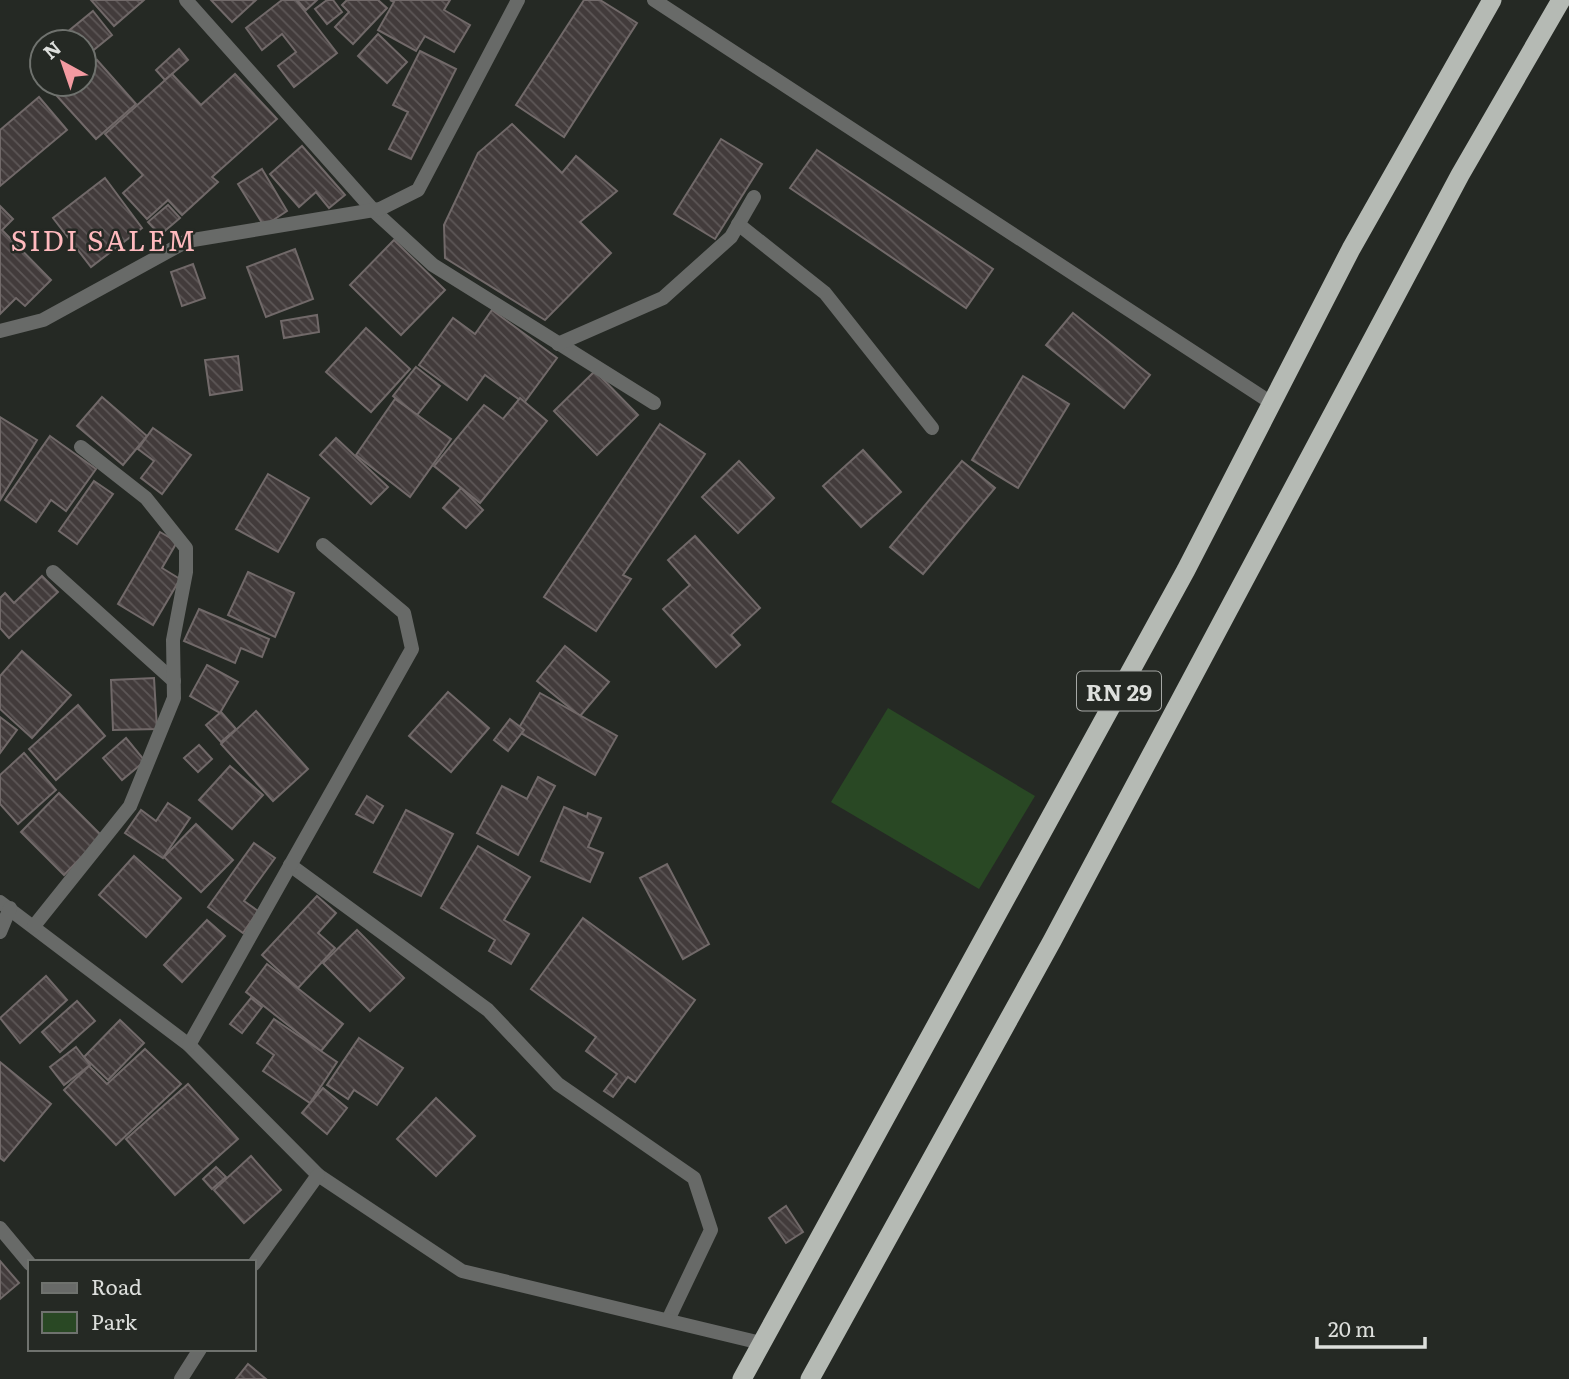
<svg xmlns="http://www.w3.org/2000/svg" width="1569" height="1379" font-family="Literata,serif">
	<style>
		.park { fill: #294824 }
		.building { fill: url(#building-back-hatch); stroke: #716969; stroke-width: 2 }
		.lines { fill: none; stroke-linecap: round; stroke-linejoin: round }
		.minor { stroke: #686a68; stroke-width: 14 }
		.trunk { stroke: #b5bab4; stroke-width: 19 }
		.labels { text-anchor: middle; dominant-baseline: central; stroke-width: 5; stroke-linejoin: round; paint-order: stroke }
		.shield { fill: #252924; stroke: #a6a8a5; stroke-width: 2 }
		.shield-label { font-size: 23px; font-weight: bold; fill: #dddfdc }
		.quarter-label { font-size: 28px; letter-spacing: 2px; fill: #ffbabe; stroke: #252924 }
	</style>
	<defs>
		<pattern id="building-back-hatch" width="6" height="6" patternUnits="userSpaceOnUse" patternTransform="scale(1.75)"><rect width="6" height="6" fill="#423b3b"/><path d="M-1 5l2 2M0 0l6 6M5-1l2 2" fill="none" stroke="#5d5757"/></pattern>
	</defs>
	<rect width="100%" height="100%" fill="#252924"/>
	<path class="park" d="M888 708 1035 796 979 889 831 802Z"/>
	<g class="building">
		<path d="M91 0H144L114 26Z"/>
		<path d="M211 0H256L232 22Z"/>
		<path d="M282 0H296L337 53 294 87 278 66 296 52 282 34 262 50 246 28Z"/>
		<path d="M297 0H317L306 10Z"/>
		<path d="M327 0H333L342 12 327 24 315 9Z"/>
		<path d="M347 0H378L387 8 353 44 335 27 349 12 342 5Z"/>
		<path d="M390 0H450L444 10 470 25 454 52 425 36 416 51 378 30 394 2Z"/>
		<path d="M584 0H600L637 23 564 137 516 105Z"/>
		<path d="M93 11 112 35 84 58V42H55Z"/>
		<path d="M378 34 407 62 387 83 358 56Z"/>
		<path d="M179 49 188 60 165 80 156 70Z"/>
		<path d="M420 51 456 69 411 159 389 149 408 112 393 105Z"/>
		<path d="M97 60 136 104 96 139 57 96 70 84H84V71Z"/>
		<path d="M172 74 201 105 235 74 277 119 212 177 218 182 182 215 168 200 147 219 123 193 143 175 105 134Z"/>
		<path d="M39 97 67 130 0 186V130Z"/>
		<path d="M512 124 562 173 576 156 617 191 580 222 611 253 545 320 445 258 444 225 478 153Z"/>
		<path d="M721 139 762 164 715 239 674 214Z"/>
		<path d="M302 146 345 195 329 208 316 192 299 207 270 174Z"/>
		<path d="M817 150 993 269 966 308 790 188Z"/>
		<path d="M262 169 287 211 264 226 238 184Z"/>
		<path d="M105 178 142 228 91 267 53 218Z"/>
		<path d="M168 205 180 218 160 235 148 222Z"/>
		<path d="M0 206 13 219 2 230 51 280 25 306 16 298 0 314Z"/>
		<path d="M394 240 445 290 401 335 350 285Z"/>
		<path d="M295 249 313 299 266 317 247 267Z"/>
		<path d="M193 264 205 298 182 306 171 272Z"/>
		<path d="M492 310 557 358 524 403 485 375 467 400 419 365 453 318 475 334Z"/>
		<path d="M1073 313 1150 375 1124 408 1046 345Z"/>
		<path d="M317 315 319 332 284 338 281 321Z"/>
		<path d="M366 328 410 369 371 412 326 372Z"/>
		<path d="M238 356 242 390 210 395 205 360Z"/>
		<path d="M416 367 440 386 417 415 393 396Z"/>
		<path d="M595 371 638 415 597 455 554 411Z"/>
		<path d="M1023 376 1069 404 1018 488 972 460Z"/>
		<path d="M102 397 147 436 123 465 77 426Z"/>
		<path d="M520 398 547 421 480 503 434 466 484 405 503 419Z"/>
		<path d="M395 399 451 439 410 497 356 455Z"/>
		<path d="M0 417 37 440 0 500Z"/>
		<path d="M660 424 705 454 623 575 631 579 596 631 544 597Z"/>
		<path d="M153 428 191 455 162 494 141 478 154 461 138 449Z"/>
		<path d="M50 436 96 469 66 511 51 500 36 522 5 500Z"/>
		<path d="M336 438 388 487 371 504 320 455Z"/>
		<path d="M863 450 901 492 861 527 823 486Z"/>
		<path d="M739 461 774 498 738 533 702 497Z"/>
		<path d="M962 461 995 488 923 574 890 547Z"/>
		<path d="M268 474 309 498 278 552 236 529Z"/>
		<path d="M94 481 113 494 77 544 59 531Z"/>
		<path d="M461 488 483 510 466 528 443 508Z"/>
		<path d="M160 532 177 542 162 568 180 579 153 625 118 604Z"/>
		<path d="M695 536 760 608 731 635 740 645 716 667 663 609 690 585 668 560Z"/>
		<path d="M248 572 294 593 275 637 228 615Z"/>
		<path d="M42 576 58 592 9 638 0 628V598L5 593 14 603Z"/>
		<path d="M199 609 269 639 262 657 241 648 235 663 184 641Z"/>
		<path d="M565 646 609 682 580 716 537 681Z"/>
		<path d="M22 651 71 695 32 738 0 709V676Z"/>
		<path d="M207 665 238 682 220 713 190 696Z"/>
		<path d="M154 678 157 729 113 730 111 680Z"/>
		<path d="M448 692 489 728 451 772 409 736Z"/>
		<path d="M540 693 617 736 595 775 517 731Z"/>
		<path d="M78 705 105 736 56 780 29 749Z"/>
		<path d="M256 711 308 769 273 801 221 744Z"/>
		<path d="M221 712 236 729 221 742 206 725Z"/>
		<path d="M0 717 17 730 0 753Z"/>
		<path d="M510 719 524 730 508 751 494 740Z"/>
		<path d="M126 738 145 761 122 780 103 758Z"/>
		<path d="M199 745 212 759 198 772 184 758Z"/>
		<path d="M24 753 56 790 18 824 0 804V775Z"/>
		<path d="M230 766 263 795 232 829 199 800Z"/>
		<path d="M538 777 555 786 518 855 477 833 502 786 527 799Z"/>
		<path d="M59 793 102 836 64 875 21 832Z"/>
		<path d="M367 796 383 806 373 823 356 814Z"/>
		<path d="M168 803 190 818 163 858 125 833 141 810 156 821Z"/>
		<path d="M564 807 587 817 588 813 601 818 588 847 603 853 590 882 541 861Z"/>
		<path d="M406 810 453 834 421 896 374 872Z"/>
		<path d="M196 824 233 860 201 892 164 857Z"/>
		<path d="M254 843 275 858 244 901 258 911 243 933 208 907Z"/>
		<path d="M478 846 530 877 504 920 529 934 511 964 489 951 495 940 441 908Z"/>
		<path d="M134 856 181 898 146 937 99 895Z"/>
		<path d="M667 864 709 944 683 959 640 878Z"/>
		<path d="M317 896 336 913 318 933 335 948 298 988 262 955Z"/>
		<path d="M583 918 695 1000 635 1082 628 1077 613 1097 604 1091 617 1074 586 1051 596 1037 531 989Z"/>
		<path d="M207 920 225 936 182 982 164 965Z"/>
		<path d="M357 930 404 978 370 1011 323 963Z"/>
		<path d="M267 964 343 1024 321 1051 246 992Z"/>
		<path d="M46 976 67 1000 20 1043 0 1018Z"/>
		<path d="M251 998 262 1007 242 1033 230 1024Z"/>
		<path d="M77 1001 95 1021 60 1052 42 1032Z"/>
		<path d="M274 1019 337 1062 310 1103 263 1071 274 1055 257 1043Z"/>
		<path d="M120 1020 144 1043 108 1080 84 1057Z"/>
		<path d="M359 1038 403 1068 377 1105 354 1090 348 1099 327 1085Z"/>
		<path d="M76 1047 90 1065 64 1085 50 1067Z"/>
		<path d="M145 1049 181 1084 116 1145 64 1090 89 1066 107 1084Z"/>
		<path d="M0 1062 51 1104 4 1161 0 1158Z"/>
		<path d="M188 1084 238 1139 175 1195 126 1139Z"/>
		<path d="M323 1088 347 1108 327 1134 302 1113Z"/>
		<path d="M436 1098 475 1136 436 1176 397 1139Z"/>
		<path d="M251 1156 281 1190 244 1223 214 1190Z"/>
		<path d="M216 1167 226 1177 212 1189 203 1179Z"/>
		<path d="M786 1206 803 1232 786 1243 769 1218Z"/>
		<path d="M0 1261 19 1283 0 1299Z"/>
		<path d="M248 1364 266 1379H236Z"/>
	</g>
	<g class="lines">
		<g class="minor">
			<path d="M186 0 374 211 433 265 654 403"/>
			<path d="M654 0 1270 402"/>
			<path d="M738 224 825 293 932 428"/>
			<path d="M0 331 43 320 187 241 380 209 418 190 518 0"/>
			<path d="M558 344 663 298 731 237 754 197"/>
			<path d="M53 572 174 681"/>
			<path d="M290 865 488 1010 558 1084 694 1178 711 1230 668 1320"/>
			<path d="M0 902 189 1045 318 1175 462 1271 761 1343"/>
			<path d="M34 926 130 806 174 698 173 640 186 572V548L146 498 81 447"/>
			<path d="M0 932 10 908"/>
			<path d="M189 1045 412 649 404 613 323 545"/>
			<path d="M0 1228 30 1264"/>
			<path d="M254 1264 318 1175"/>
			<path d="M181 1379 200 1349"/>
		</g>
		<g class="trunk">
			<path d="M742 1379 1186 570 1351 249 1492 0"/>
			<path d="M810 1379 1052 941 1460 175 1561 0"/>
		</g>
	</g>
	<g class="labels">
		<rect class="shield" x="1077" y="671.5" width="84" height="39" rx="5"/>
		<g class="shield-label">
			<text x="1119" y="691">RN 29</text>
		</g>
		<g class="quarter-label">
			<text x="104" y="239">SIDI SALEM</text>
		</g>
	</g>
	<rect x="28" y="1260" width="228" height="91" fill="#252924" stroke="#6f726e" stroke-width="2"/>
	<rect x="42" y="1283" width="35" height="10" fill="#686a68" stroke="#6f726e" stroke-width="2"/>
	<text x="91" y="1295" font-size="21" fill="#dddfdc">Road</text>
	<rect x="42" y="1312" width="35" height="21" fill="#294824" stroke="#6f726e" stroke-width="2"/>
	<text x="91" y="1330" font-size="21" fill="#dddfdc">Park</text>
	<g transform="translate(63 63) rotate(320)"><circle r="33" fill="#252924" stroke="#6f726e" stroke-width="2"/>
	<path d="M0-5L12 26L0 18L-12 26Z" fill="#f49aa1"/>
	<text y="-10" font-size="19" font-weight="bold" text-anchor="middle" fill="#dddfdc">N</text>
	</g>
	<path d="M1317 1337v10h108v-10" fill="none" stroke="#dddfdc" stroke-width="3.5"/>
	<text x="1328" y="1337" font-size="21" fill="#dddfdc" stroke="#252924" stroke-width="5" paint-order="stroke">20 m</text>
</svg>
